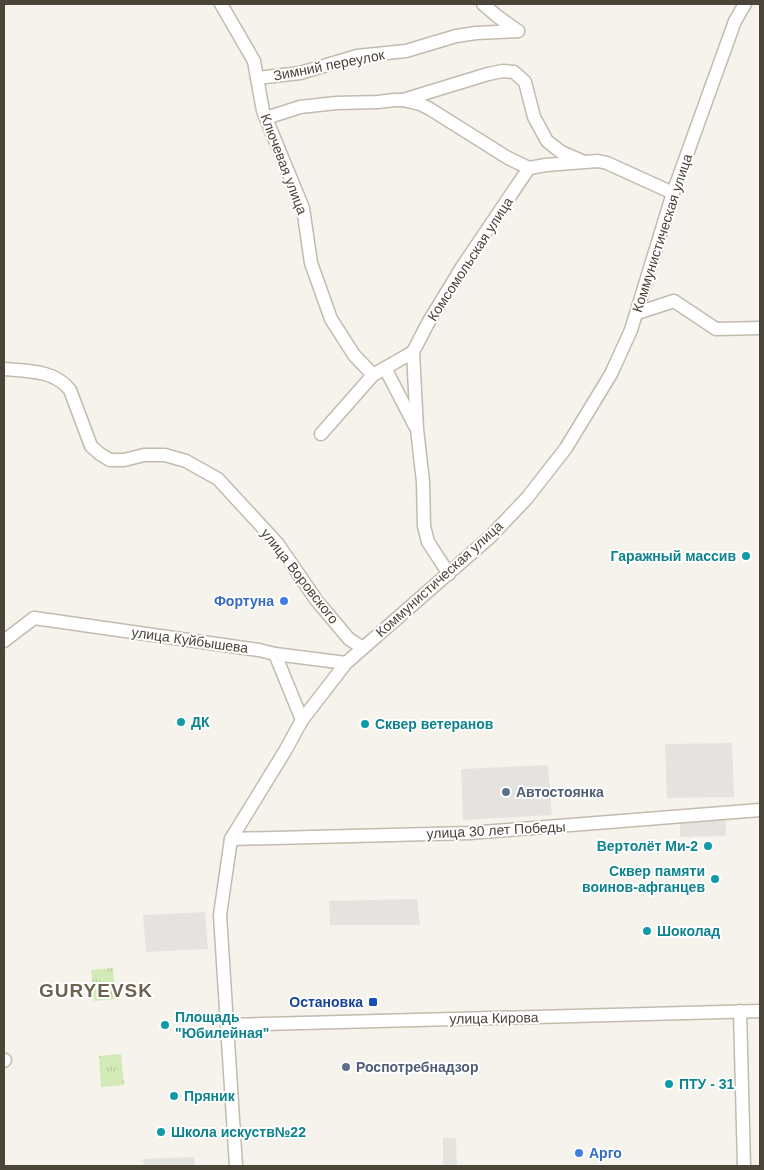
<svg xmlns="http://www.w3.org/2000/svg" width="764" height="1170" font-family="Helvetica,sans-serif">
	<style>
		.park { fill: url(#park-tufts) }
		.parking { fill: #e5e3e0 }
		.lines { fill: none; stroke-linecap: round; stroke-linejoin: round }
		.minor-casing { stroke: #c2bbae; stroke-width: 15 }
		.minor { stroke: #fff; stroke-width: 12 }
		.culture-dot { fill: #0f9aa8; stroke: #fff; stroke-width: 2 }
		.shop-dot { fill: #3f7fe0; stroke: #fff; stroke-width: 2 }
		.service-dot { fill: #5c6f8a; stroke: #fff; stroke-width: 2 }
		.transit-dot { fill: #1a4fb4; stroke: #fff; stroke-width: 2 }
		.labels { text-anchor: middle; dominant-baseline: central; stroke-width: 4; stroke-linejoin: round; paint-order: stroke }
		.street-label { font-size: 14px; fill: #4b4439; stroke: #fff }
		.culture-label { font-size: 14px; font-weight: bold; fill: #0d838f; stroke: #fff; text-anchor: start }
		.shop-label { font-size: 14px; font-weight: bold; fill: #366cbe; stroke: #fff; text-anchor: end }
		.service-label { font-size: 14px; font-weight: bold; fill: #4e5e75; stroke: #fff; text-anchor: start }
		.transit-label { font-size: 14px; font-weight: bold; fill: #164399; stroke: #fff; text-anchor: end }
		.district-label { font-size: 19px; font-weight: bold; letter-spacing: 1px; fill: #6e6250; stroke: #fff }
	</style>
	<defs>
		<pattern id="park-tufts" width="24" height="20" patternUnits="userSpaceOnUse" patternTransform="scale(1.25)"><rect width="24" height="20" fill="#d2eab5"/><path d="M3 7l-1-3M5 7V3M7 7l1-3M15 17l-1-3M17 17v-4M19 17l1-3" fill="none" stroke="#b6ca9c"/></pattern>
	</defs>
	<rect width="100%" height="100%" fill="#f6f3ec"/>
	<g class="park">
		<path d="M113 968 116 999 94 1001 91 970Z"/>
		<path d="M121 1054 124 1085 101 1087 99 1056Z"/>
	</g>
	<g class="parking">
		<path d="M732 743 734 797 667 798 665 744Z"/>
		<path d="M548 765 552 815 463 820 461 769Z"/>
		<path d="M726 820V836L680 837V822Z"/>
		<path d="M417 899 420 925H330L329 901Z"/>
		<path d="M205 912 208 949 146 952 143 915Z"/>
		<path d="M443 1138H456L457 1166H443Z"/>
		<path d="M194 1157 195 1166H144L143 1159Z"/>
	</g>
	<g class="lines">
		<g class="minor-casing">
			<g id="minor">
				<path d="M221 4 254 61 263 111 303 208 311 263 331 319 354 355 373 375"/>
				<path d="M483 4 497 16 518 31"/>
				<path d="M257 78 300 73 357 56 406 51 456 36 476 33 518 31"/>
				<path d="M403 100 488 74 503 71 514 72 525 82 534 117 547 141 561 152 582 161"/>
				<path d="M266 118 300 107 336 103 378 102 394 100H403L420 104 430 109 508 158 529 168 546 165 598 161 607 163 673 193"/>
				<path d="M637 313 674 301 716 329 760 328"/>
				<path d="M385 368 415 426"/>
				<path d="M4 369C27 371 55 370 70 390L91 446 100 454 110 460H124L144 455H165L186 461 218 479 277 543 317 601 349 639 363 648"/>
				<path d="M321 434 373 375 413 352"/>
				<path d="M449 574 428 542 424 526 423 482 417 429 413 352 428 323 462 267 529 168"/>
				<path d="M4 641 34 618 259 650 275 654 302 720"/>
				<path d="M275 654 346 663"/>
				<path d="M231 839 470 833 760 810"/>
				<path d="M740 1011 744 1166"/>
				<path d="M228 1025 760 1011"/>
				<path d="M4 1061 5 1060"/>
				<path d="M236 1166 220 915 231 839 285 751 302 720 346 663 490 537 527 498 566 448 611 374 631 330 673 193 735 21 745 4"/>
			</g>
		</g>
		<use href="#minor" class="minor"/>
	</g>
	<g class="culture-dot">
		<circle cx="746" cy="556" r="5"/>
		<circle cx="181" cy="722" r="5"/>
		<circle cx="365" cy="724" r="5"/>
		<circle cx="708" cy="846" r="5"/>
		<circle cx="715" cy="879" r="5"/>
		<circle cx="647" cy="931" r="5"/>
		<circle cx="165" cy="1025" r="5"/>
		<circle cx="669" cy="1084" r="5"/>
		<circle cx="174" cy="1096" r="5"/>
		<circle cx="161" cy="1132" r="5"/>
	</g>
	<g class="shop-dot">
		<circle cx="284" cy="601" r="5"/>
		<circle cx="579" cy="1153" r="5"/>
	</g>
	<g class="service-dot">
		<circle cx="506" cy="792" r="5"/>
		<circle cx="346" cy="1067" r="5"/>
	</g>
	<rect class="transit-dot" x="368" y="997" width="10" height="10" rx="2.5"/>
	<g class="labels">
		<g class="street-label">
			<text transform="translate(329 65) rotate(-11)">Зимний переулок</text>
			<text transform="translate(284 164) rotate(69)">Ключевая улица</text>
			<text transform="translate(662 233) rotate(-72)">Коммунистическая улица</text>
			<text transform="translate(470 259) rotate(-57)">Комсомольская улица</text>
			<text transform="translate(300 576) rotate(52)">улица Воровского</text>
			<text transform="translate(439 579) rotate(-42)">Коммунистическая улица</text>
			<text transform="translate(190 640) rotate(8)">улица Куйбышева</text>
			<text transform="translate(496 830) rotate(-3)">улица 30 лет Победы</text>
			<text transform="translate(494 1018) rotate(-1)">улица Кирова</text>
		</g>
		<g class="culture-label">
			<text x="736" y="556" text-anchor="end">Гаражный массив</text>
			<text x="191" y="722">ДК</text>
			<text x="375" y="724">Сквер ветеранов</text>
			<text x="698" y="846" text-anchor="end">Вертолёт Ми-2</text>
			<text x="705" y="871" text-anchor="end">Сквер памяти<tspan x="705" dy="16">воинов-афганцев</tspan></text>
			<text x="657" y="931">Шоколад</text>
			<text x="175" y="1017">Площадь<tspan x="175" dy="16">"Юбилейная"</tspan></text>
			<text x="679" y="1084">ПТУ - 31</text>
			<text x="184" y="1096">Пряник</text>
			<text x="171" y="1132">Школа искуств№22</text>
		</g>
		<g class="shop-label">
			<text x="274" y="601">Фортуна</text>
			<text x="589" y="1153" text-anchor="start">Арго</text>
		</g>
		<g class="service-label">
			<text x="516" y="792">Автостоянка</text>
			<text x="356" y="1067">Роспотребнадзор</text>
		</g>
		<g class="transit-label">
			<text x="363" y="1002">Остановка</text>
		</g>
		<g class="district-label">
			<text x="96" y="990">GURYEVSK</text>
		</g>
	</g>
	<rect width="764" height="1170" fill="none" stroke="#4b4439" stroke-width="10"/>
</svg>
